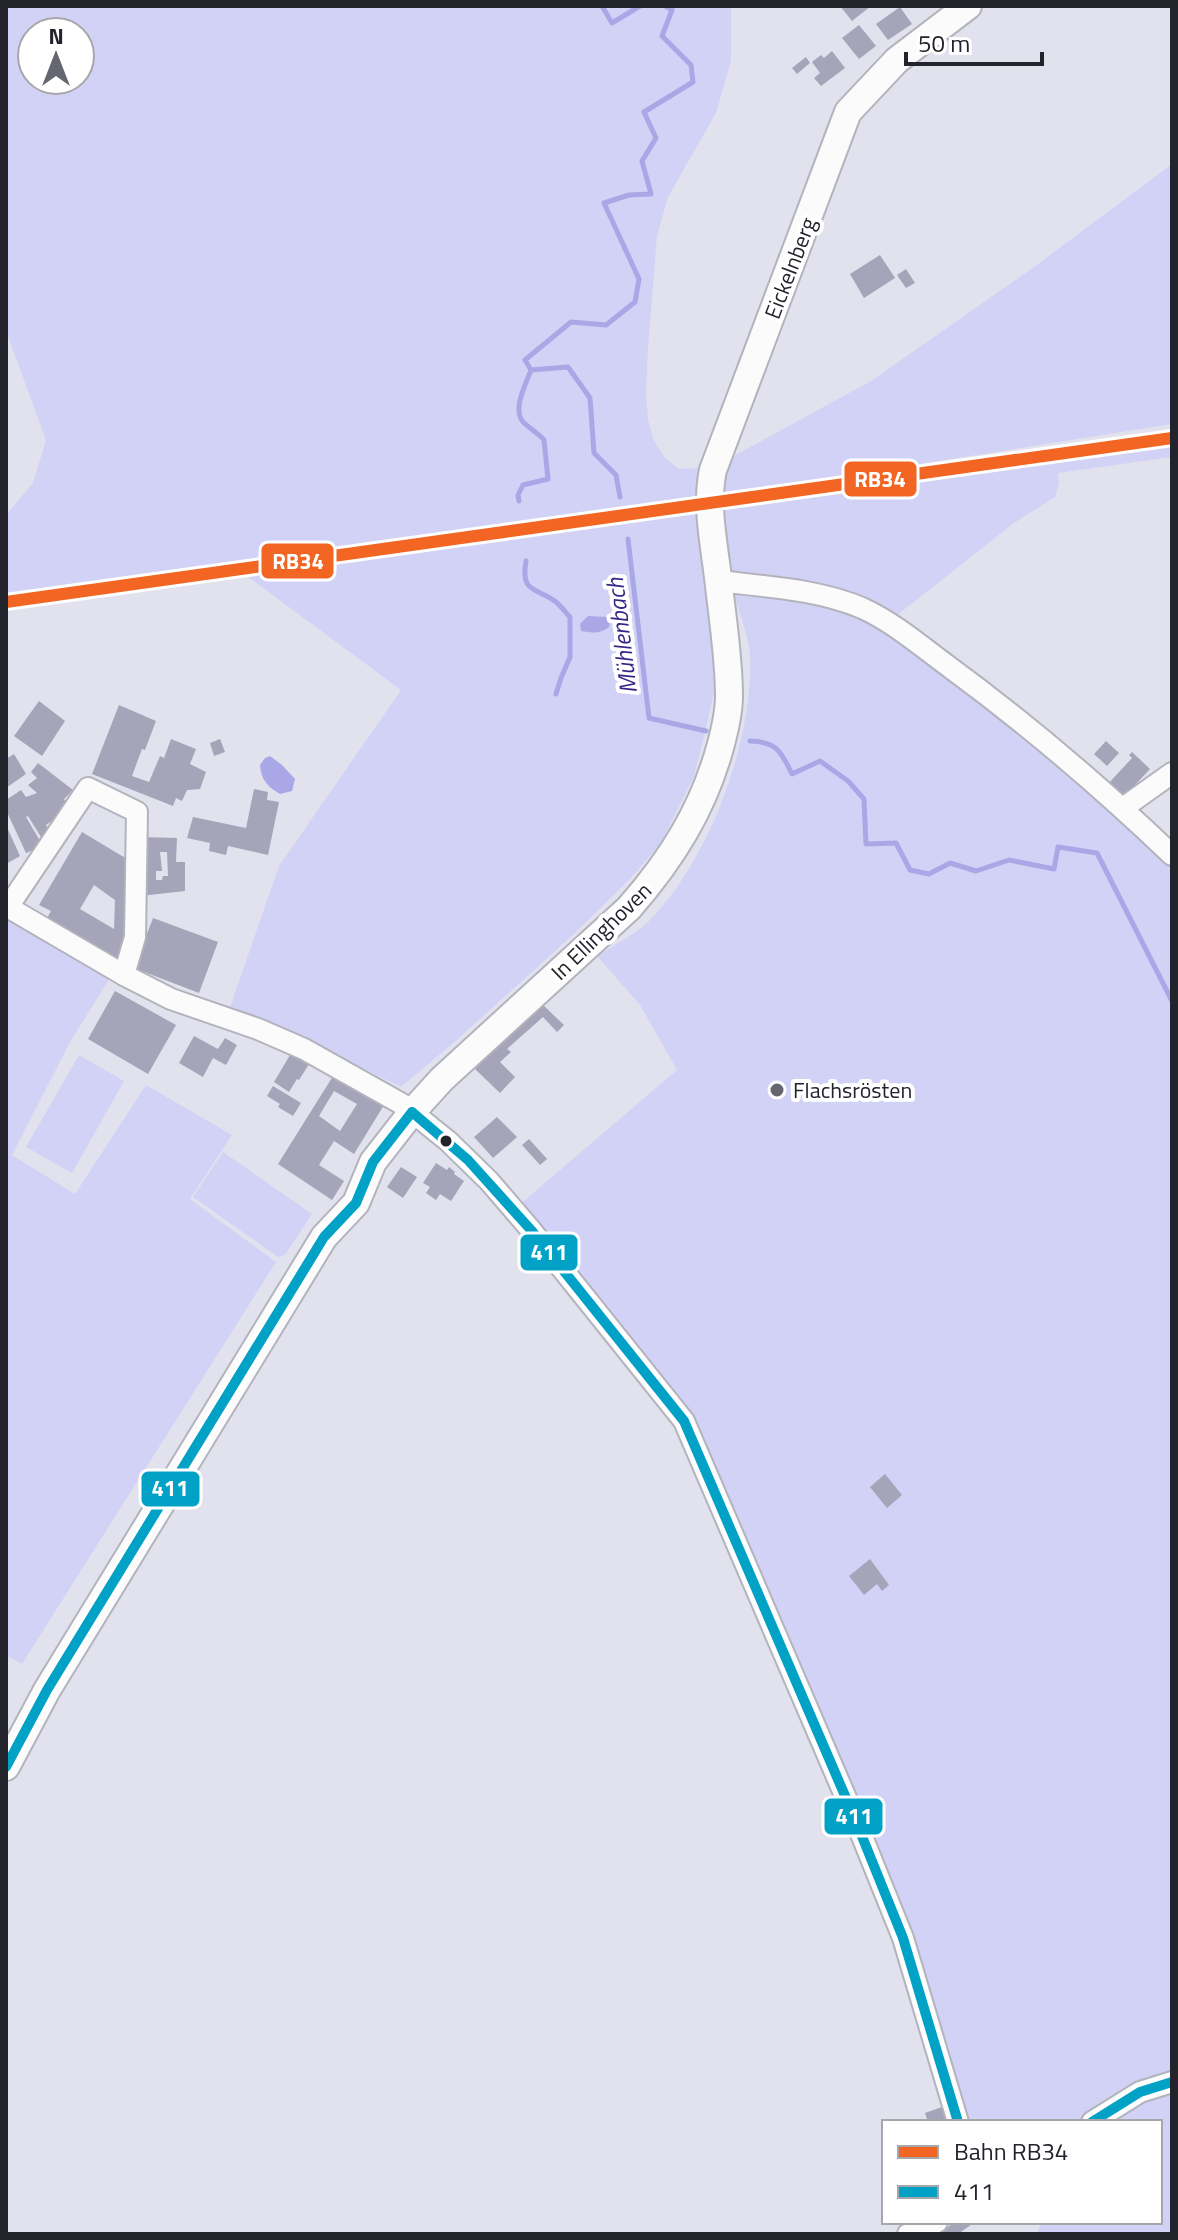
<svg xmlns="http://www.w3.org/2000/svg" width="1178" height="2240" font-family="'Titillium Web',sans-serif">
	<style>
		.green { fill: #d2d2f6; fill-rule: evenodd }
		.water { fill: #a9a7e6 }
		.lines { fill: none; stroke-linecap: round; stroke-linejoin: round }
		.stream { stroke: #a9a7e6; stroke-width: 5 }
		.building { fill: #a5a4b9; fill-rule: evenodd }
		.minor-casing { stroke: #b3b3bd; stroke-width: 24 }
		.tertiary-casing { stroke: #b3b3bd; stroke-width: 30 }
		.minor { stroke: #fbfbfc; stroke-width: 20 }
		.tertiary { stroke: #fbfbfc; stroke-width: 26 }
		.bus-1-casing { stroke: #fff; stroke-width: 16 }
		.bus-1 { stroke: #02a2c6; stroke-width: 10 }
		.rail-1-casing { stroke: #fff; stroke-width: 18 }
		.rail-1 { stroke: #f26522; stroke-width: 12 }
		.poi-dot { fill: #666670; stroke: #fff; stroke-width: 3 }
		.bus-dot { fill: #23232c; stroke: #fff; stroke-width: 3 }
		.labels { text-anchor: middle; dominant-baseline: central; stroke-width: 8; stroke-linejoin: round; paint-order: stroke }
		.street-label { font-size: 22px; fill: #23232c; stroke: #fff }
		.poi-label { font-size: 22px; fill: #23232c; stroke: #fff; text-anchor: start }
		.water-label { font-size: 24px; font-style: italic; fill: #372687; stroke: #fff }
		.line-badge { stroke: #fff; stroke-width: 3 }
		.badge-label { font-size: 22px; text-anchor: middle; font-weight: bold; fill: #fff }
	</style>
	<rect width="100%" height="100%" fill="#e2e2ee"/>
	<g class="green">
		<path d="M6 6H731V61L716 113 668 197 657 236 648 348 646 393 648 420 654 441 665 458 679 469 698 468 732 457 871 381 1034 267 1172 164V424L705 498 6 595V515L33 483 46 440 6 331ZM32 32H80V80H32Z"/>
		<path d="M1172 446V457L1058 473 1059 483 1055 497 1014 523 891 620 1141 836 1172 866V2079L1111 2100 1080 2122H965L703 1442 518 1206 677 1070 640 1005 597 956C614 945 634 935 648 922 709 861 754 740 750 654 749 635 734 598 729 578L716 684 704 737 694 776 661 843 630 879 576 932 458 1039 401 1087 284 1030 229 1010 279 866 401 690 247 576 376 559 500 539 720 511Z"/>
		<path d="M6 914 111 976 69 1044 12 1155 75 1194 146 1085 232 1135 190 1199 276 1262 22 1664 6 1655Z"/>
		<path d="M79 1055 124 1081 72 1173 26 1147Z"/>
		<path d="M223 1152 312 1214 285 1255 278 1257 193 1197Z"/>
		<path d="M1172 2092V2234H1036L1041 2224 1040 2222H1160V2122H1106L1151 2096Z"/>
	</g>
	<g class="water">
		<path d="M588 616 607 617 610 621 609 627C600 634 592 633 581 631L580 624Z"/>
		<path d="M270 756 282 765 295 779 292 791 280 794C268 787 261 780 260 765L265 758Z"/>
	</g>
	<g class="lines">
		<g class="stream">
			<path d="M602 6 612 23 640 6"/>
			<path d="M620 497 616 475 594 453 590 398 568 367 531 370 525 360 571 322 606 325 635 302 639 279 604 203 629 195 651 194 642 161 656 138 644 112 693 82 691 65 662 36 672 10 665 6"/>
			<path d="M519 501 518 495 523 485 548 479 544 440C538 433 529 428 523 422 512 409 526 384 531 370"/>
			<path d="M628 539 649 718 706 731"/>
			<path d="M526 561C520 594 537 587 556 602 561 606 565 612 570 617V657L561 678 556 694"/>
			<path d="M750 741C778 742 781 752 792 774L820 761 848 781 864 799 866 844 896 843 910 870 929 874 950 863 976 871 1009 860 1054 869 1058 847 1097 853 1172 1001"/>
		</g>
	</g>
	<g class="building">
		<path d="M840 6H871L852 21Z"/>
		<path d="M900 7 912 24 888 40 876 24Z"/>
		<path d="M859 25 876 46 859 59 842 38Z"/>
		<path d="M832 51 845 68 821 86 814 78 820 73 812 62 821 55 824 58Z"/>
		<path d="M806 57 810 63 797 74 792 68Z"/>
		<path d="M880 255 895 278 864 298 850 274Z"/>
		<path d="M906 269 915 283 906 288 897 275Z"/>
		<path d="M39 701 65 721 42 756 14 736Z"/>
		<path d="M119 705 156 721 145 750 142 749 132 776 149 782 160 756 164 758 171 739 196 749 190 764 206 772 200 789 187 790 182 801 176 798 173 806 92 774Z"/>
		<path d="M220 739 225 752 214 756 210 743Z"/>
		<path d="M1106 741 1119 753 1107 766 1094 754Z"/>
		<path d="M1132 752 1150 769 1123 798 1108 784 1132 758 1129 755Z"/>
		<path d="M14 754 26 774 6 788V759Z"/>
		<path d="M38 763 73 790 64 799 67 804 59 810 62 814 46 825 50 832 41 837 28 816 26 817 43 846 26 853 6 810V800L21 790 26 797 37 793 28 785 37 778 31 772Z"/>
		<path d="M254 789 268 792 267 800 279 802 268 855 228 846 226 855 209 851 210 843 187 838 193 817 246 828Z"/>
		<path d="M6 825 20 856 6 864Z"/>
		<path d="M82 832 127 859 129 932 118 962 46 920 51 911 39 905ZM94 885 115 900 114 929 80 909Z"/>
		<path d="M141 837 177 838 176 862H185V891L140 896ZM160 852H167L168 876H163L162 880H156V871H162Z"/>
		<path d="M153 918 218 942 199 993 134 968Z"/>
		<path d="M115 991 176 1025 148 1074 88 1039Z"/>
		<path d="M542 1004 564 1025 557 1032 543 1017 507 1049 511 1052 500 1062 515 1077 500 1093 475 1069Z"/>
		<path d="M194 1036 218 1049 225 1038 237 1045 226 1065 213 1058 203 1077 179 1063Z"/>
		<path d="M293 1050 311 1061 299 1080 297 1079 289 1092 274 1082Z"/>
		<path d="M335 1073 384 1105 354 1154 334 1141 319 1165 344 1181 332 1200 278 1164ZM334 1091 357 1104 340 1131 319 1116Z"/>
		<path d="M273 1086 301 1103 293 1116 278 1107 280 1104 267 1096Z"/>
		<path d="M497 1117 517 1137 493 1158 474 1137Z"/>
		<path d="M529 1139 547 1159 540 1165 522 1145Z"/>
		<path d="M436 1163 447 1170 449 1167 455 1172 454 1174 464 1181 451 1201 440 1194 436 1200 426 1193 430 1187 423 1183Z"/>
		<path d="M401 1167 417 1177 403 1198 387 1187Z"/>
		<path d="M885 1474 902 1495 887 1508 870 1487Z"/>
		<path d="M870 1559 889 1585 882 1591 877 1584 864 1595 849 1576Z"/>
		<path d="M942 2107 947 2122H928L925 2113Z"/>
		<path d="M955 2222H975L958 2234H938Z"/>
	</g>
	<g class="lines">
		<g class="minor-casing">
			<g id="minor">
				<path d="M719 581C767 587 817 589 862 608 893 622 921 646 948 666 1027 724 1102 788 1172 855"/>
				<path d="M1123 808 1172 773"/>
				<path d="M6 906 124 975 171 999 258 1029 304 1049 402 1104 448 1141 489 1181 531 1230 684 1421 855 1819 903 1938 958 2122"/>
				<path d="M8 907 88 788 137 812 135 937 124 975"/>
				<path d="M1092 2122 1140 2092 1172 2082"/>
				<path d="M908 2234 937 2222"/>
			</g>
		</g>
		<g class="tertiary-casing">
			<path id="tertiary" d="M6 1767 47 1690 324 1237 356 1203 373 1162 412 1112 442 1079 629 908C672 859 704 808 721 744 725 729 729 712 729 696 729 659 723 622 719 586 715 548 705 507 713 470L848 112 897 60 968 6"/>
		</g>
		<use href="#minor" class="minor"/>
		<use href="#tertiary" class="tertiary"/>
		<g class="bus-1-casing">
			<g id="bus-1">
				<path d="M6 1767 47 1690 324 1237 356 1203 373 1162 412 1112 468 1160 531 1230 684 1421 855 1819 903 1938 958 2122"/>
				<path d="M1092 2122 1140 2092 1172 2082"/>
			</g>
		</g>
		<use href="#bus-1" class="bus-1"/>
		<g class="rail-1-casing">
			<path id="rail-1" d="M6 602 1172 438"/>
		</g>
		<use href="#rail-1" class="rail-1"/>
	</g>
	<circle class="poi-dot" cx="777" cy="1090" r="8"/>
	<circle class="bus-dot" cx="446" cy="1141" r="7"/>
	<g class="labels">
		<g class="street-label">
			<text transform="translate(790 268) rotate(-69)">Eickelnberg</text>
			<text transform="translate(601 931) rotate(-44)">In Ellinghoven</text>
		</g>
		<g class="poi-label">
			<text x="793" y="1090">Flachsrösten</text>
		</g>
		<g class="water-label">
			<text transform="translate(621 636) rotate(-97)">Mühlenbach</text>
		</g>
	</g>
	<g class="line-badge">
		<rect x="843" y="460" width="75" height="38" rx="8" fill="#f26522"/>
		<rect x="260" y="542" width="75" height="38" rx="8" fill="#f26522"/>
		<rect x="519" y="1233" width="60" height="39" rx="8" fill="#02a2c6"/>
		<rect x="140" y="1470" width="61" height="38" rx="8" fill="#02a2c6"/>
		<rect x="823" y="1797" width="61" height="39" rx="8" fill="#02a2c6"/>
	</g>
	<g class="badge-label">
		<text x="880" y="487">RB34</text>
		<text x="298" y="569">RB34</text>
		<text x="549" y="1260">411</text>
		<text x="170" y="1496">411</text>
		<text x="854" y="1824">411</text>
	</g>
	<rect width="1178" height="2240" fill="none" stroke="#23232c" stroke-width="16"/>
	<rect x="882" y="2120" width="280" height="104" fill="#ffffff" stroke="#a7a7ab" stroke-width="2"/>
	<rect x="898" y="2146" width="40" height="12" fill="#f26522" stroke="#a7a7ab" stroke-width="2"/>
	<text x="954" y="2160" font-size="24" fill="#23232c">Bahn RB34</text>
	<rect x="898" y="2186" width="40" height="12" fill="#02a2c6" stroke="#a7a7ab" stroke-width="2"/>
	<text x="954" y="2200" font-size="24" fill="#23232c">411</text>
	<g transform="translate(56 56)"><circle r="38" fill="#ffffff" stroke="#a7a7ab" stroke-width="2"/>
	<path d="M0-6L14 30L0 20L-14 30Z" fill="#666670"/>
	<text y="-12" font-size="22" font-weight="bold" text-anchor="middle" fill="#23232c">N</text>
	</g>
	<path d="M906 52v12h136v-12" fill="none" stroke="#23232c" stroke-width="4"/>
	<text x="918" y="52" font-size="24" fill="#23232c" stroke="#ffffff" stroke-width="6" paint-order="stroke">50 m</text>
</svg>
